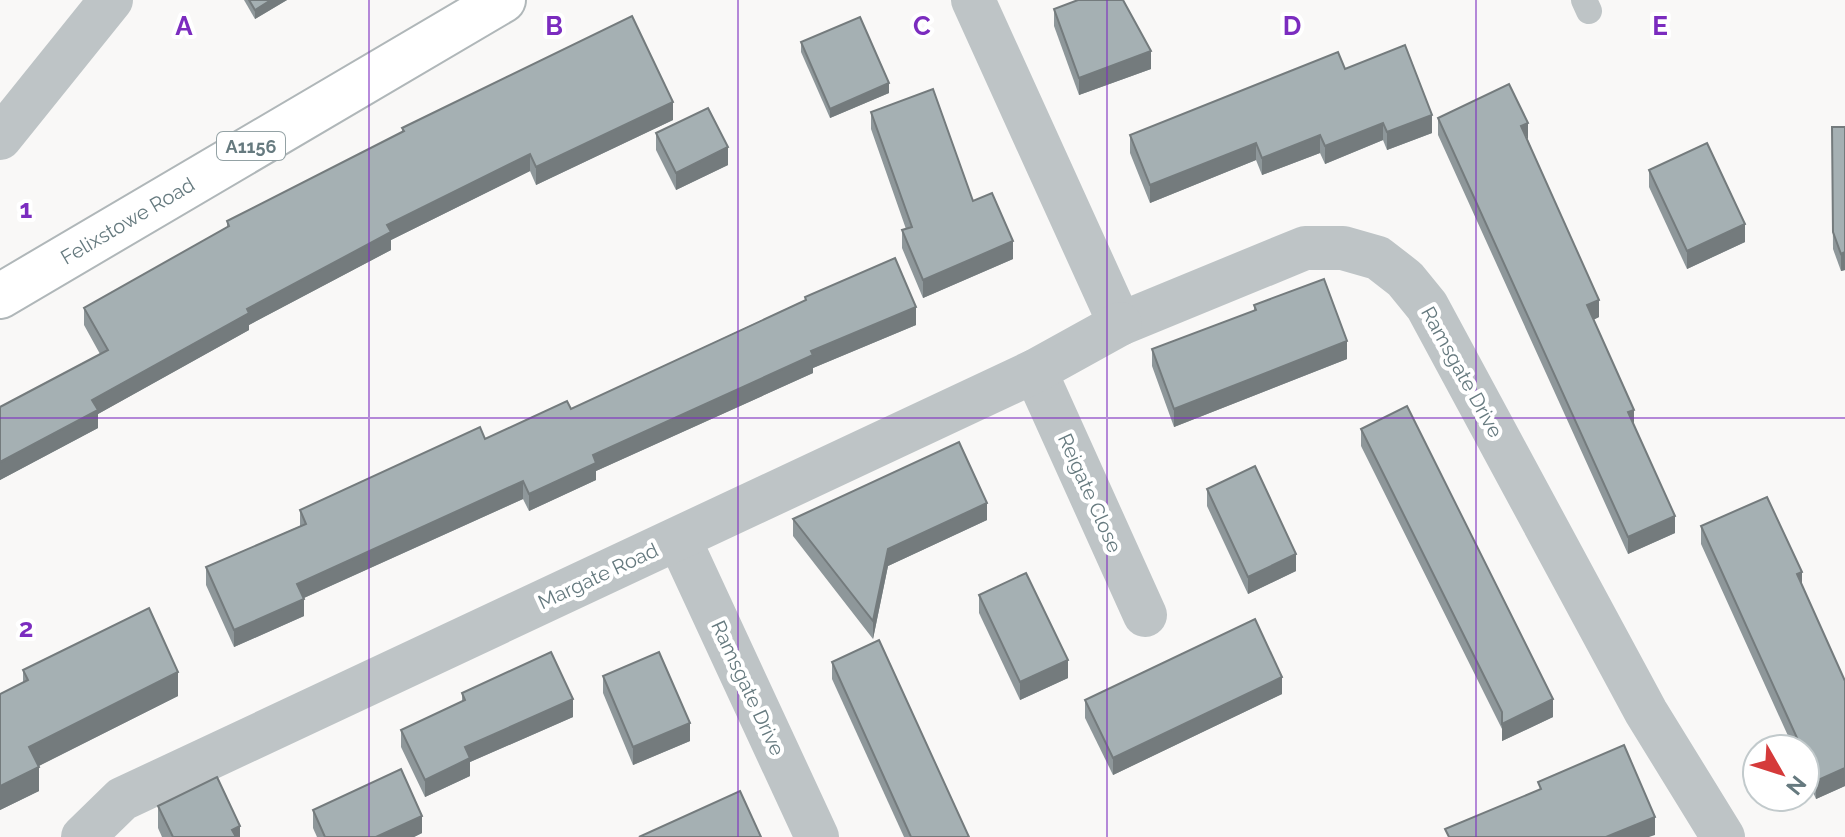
<svg xmlns="http://www.w3.org/2000/svg" width="1845" height="837" font-family="Raleway,sans-serif">
	<style>
		.lines { fill: none; stroke-linecap: round; stroke-linejoin: round }
		.primary-casing { stroke: #b0b7b9; stroke-width: 48 }
		.lane { stroke: #bec4c6; stroke-width: 26 }
		.street { stroke: #bec4c6; stroke-width: 44 }
		.primary { stroke: #fff; stroke-width: 44 }
		.wall { fill: #8e979a }
		.shaded-wall { fill: #747b7d }
		.building { fill: #a5b0b3; stroke: #747b7d; stroke-width: 2 }
		.grid { fill: none; stroke: #7b2cbf; stroke-width: 2; stroke-opacity: 0.55 }
		.labels { text-anchor: middle; dominant-baseline: central; stroke-width: 8; stroke-linejoin: round; paint-order: stroke }
		.shield { fill: #fff; stroke: #94a2a5; stroke-width: 2 }
		.shield-label { font-size: 18px; font-weight: bold; fill: #667a7f }
		.street-label { font-size: 20px; fill: #667a7f; stroke: #fff }
		.grid-label { font-size: 26px; text-anchor: middle; font-weight: bold; fill: #7b2cbf; stroke: #fff; stroke-width: 8; stroke-linejoin: round; paint-order: stroke }
	</style>
	<rect width="100%" height="100%" fill="#f9f8f7"/>
	<g class="lines">
		<g class="primary-casing">
			<g id="primary">
				<path id="s1" d="M0 296 503 0"/>
			</g>
		</g>
		<path class="lane" d="M1584 0 1589 11"/>
		<g class="street">
			<path d="M973 0 1120 324 1305 248H1343L1378 258 1405 279 1427 306 1646 712 1723 837"/>
			<path d="M0 138 111 0"/>
			<path d="M1035 371 1145 615"/>
			<path d="M679 539 817 837"/>
			<path d="M83 837 122 799 1035 371 1120 324"/>
		</g>
		<use href="#primary" class="primary"/>
	</g>
	<g class="wall">
		<path d="M244 0H287L255 19Z"/>
		<path d="M1054 9 1151 69 1079 95 1054 26Z"/>
		<path d="M801 42 889 93 830 118 801 52Z"/>
		<path d="M1345 69 1432 133 1387 150 1383 140 1325 164 1320 153 1262 175 1256 160 1150 203 1130 153V135Z"/>
		<path d="M871 112 973 201 1013 259 923 298 902 248V230L906 229 871 129Z"/>
		<path d="M1438 118 1528 140 1599 317 1593 320 1675 533 1628 554 1438 135Z"/>
		<path d="M673 120 536 185 530 171 391 240V250L249 325V330L98 414V428L0 480V407L100 354 84 325V308L227 227V221L402 132V128Z"/>
		<path d="M1832 127H1845V270L1841 271 1833 249Z"/>
		<path d="M656 133 728 165 676 190 656 150Z"/>
		<path d="M1649 170 1745 242 1687 269 1649 187Z"/>
		<path d="M805 297 916 325 813 368V373L596 471V480L529 511 523 499 304 598V616L234 647 206 585V567L300 526V510L485 439 571 409 805 300Z"/>
		<path d="M1254 305 1347 359 1174 427 1152 366V349L1254 311Z"/>
		<path d="M1361 429 1553 717 1502 741V729L1361 446Z"/>
		<path d="M1207 489 1296 571 1248 594 1207 506Z"/>
		<path d="M793 519 987 520 888 566 873 639 793 536Z"/>
		<path d="M1701 526 1802 585 1845 681V786L1816 799 1805 774V749H1794L1701 544Z"/>
		<path d="M979 595 1068 678 1020 700 979 613Z"/>
		<path d="M832 662 969 837H904L832 679Z"/>
		<path d="M23 670 178 696 38 766 39 791 0 810V694L23 683Z"/>
		<path d="M603 676 690 741 633 765 603 693Z"/>
		<path d="M462 693 573 717 470 762V776L425 797 401 747V730L462 701Z"/>
		<path d="M1282 694 1113 775 1085 718V700Z"/>
		<path d="M158 806 240 837H162L158 828Z"/>
		<path d="M313 810 422 833 414 837H317L313 828Z"/>
	</g>
	<g class="shaded-wall">
		<path d="M271 0H287L255 19V10Z"/>
		<path d="M1151 51V69L1079 95V78Z"/>
		<path d="M889 83V93L830 118V109Z"/>
		<path d="M673 102V120L536 185V167Z"/>
		<path d="M1432 115V133L1387 150V132Z"/>
		<path d="M1383 123V140L1325 164V146Z"/>
		<path d="M1528 123V140L1521 126Z"/>
		<path d="M1320 135V153L1262 175V158Z"/>
		<path d="M1256 143V160L1150 203V185Z"/>
		<path d="M728 147V165L676 190V173Z"/>
		<path d="M530 154V171L391 240V250L249 325V330L98 414V428L0 480V462L92 400 387 225Z"/>
		<path d="M1745 224V242L1687 269V251Z"/>
		<path d="M1013 241V259L923 298V280Z"/>
		<path d="M1845 252V270L1841 271V254Z"/>
		<path d="M1599 300V317L1587 323V305Z"/>
		<path d="M916 307V325L813 368V373L596 471V480L529 511V494L593 455 811 351Z"/>
		<path d="M1347 341V359L1174 427V409Z"/>
		<path d="M1634 410V427L1628 412Z"/>
		<path d="M523 481V499L297 601V584Z"/>
		<path d="M987 503V520L888 566 873 639V621L888 549Z"/>
		<path d="M1675 516V533L1628 554V537Z"/>
		<path d="M1296 554V571L1248 594V577Z"/>
		<path d="M1802 572V589L1797 574Z"/>
		<path d="M304 599V616L234 647V630Z"/>
		<path d="M1068 660V678L1020 700V682Z"/>
		<path d="M178 672V696L29 771V747Z"/>
		<path d="M1282 677V694L1113 775V758Z"/>
		<path d="M573 699V717L470 762V776L425 797V780L465 747Z"/>
		<path d="M1553 699V717L1502 741V724Z"/>
		<path d="M690 723V741L633 765V747Z"/>
		<path d="M39 767V791L0 810V786Z"/>
		<path d="M1845 768V786L1816 799V781Z"/>
		<path d="M422 816V833L414 837H376Z"/>
		<path d="M1655 817V835L1649 837H1606Z"/>
		<path d="M240 826V837H232V830Z"/>
	</g>
	<g class="building">
		<path d="M249 0H271L255 10Z"/>
		<path d="M1078 0H1123L1151 51 1079 78 1054 9Z"/>
		<path d="M632 16 673 102 536 167 530 154 387 225 391 232 247 309 249 313 92 400 98 410 0 462V407L108 350 84 308 229 226 227 221 404 131 402 128Z"/>
		<path d="M860 17 889 83 830 109 801 42Z"/>
		<path d="M1405 45 1432 115 1387 132 1383 123 1325 146 1320 135 1262 158 1256 143 1150 185 1130 135 1338 52 1345 69Z"/>
		<path d="M1509 84 1528 123 1521 126 1599 300 1587 305 1634 410 1628 412 1675 516 1628 537 1438 118Z"/>
		<path d="M933 89 973 201 992 193 1013 241 923 280 902 230 912 227 871 112Z"/>
		<path d="M708 108 728 147 676 173 656 133Z"/>
		<path d="M1832 127H1845V252L1841 254 1833 232Z"/>
		<path d="M1707 143 1745 224 1687 251 1649 170Z"/>
		<path d="M895 258 916 307 811 351 813 355 593 455 596 463 529 494 523 481 297 584 304 599 234 630 206 567 306 524 300 510 480 427 485 439 567 401 571 409 806 300 805 297Z"/>
		<path d="M1324 279 1347 341 1174 409 1152 349 1256 310 1254 305Z"/>
		<path d="M1407 406 1553 699 1502 724V712L1361 429Z"/>
		<path d="M959 442 987 503 888 549 873 621 793 519Z"/>
		<path d="M1255 466 1296 554 1248 577 1207 489Z"/>
		<path d="M1767 497 1802 572 1797 574 1845 681V768L1816 781 1805 756V749H1802L1701 526Z"/>
		<path d="M1026 573 1068 660 1020 682 979 595Z"/>
		<path d="M149 608 178 672 29 747 39 767 0 786V694L28 680 23 670Z"/>
		<path d="M1255 619 1282 677 1113 758 1085 700Z"/>
		<path d="M879 640 969 837H911L832 662Z"/>
		<path d="M551 652 573 699 465 747 470 758 425 780 401 730 465 700 462 693Z"/>
		<path d="M659 652 690 723 633 747 603 676Z"/>
		<path d="M1624 745 1655 817 1606 837H1449L1445 829 1541 789 1538 782Z"/>
		<path d="M401 769 422 816 376 837H325L313 810Z"/>
		<path d="M217 777 240 826 232 830 236 837H173L158 806Z"/>
		<path d="M740 791 761 837H639Z"/>
	</g>
	<path class="grid" d="M369 0V837M738 0V837M1107 0V837M1476 0V837M0 418H1845"/>
	<g class="labels">
		<rect class="shield" x="217" y="132" width="68" height="28" rx="6"/>
		<g class="shield-label">
			<text x="251" y="146">A1156</text>
		</g>
		<g class="street-label">
			<text stroke="none"><textPath href="#s1" startOffset="148">Felixstowe Road</textPath></text>
			<text transform="translate(1462 372) rotate(61)">Ramsgate Drive</text>
			<text transform="translate(1090 493) rotate(66)">Reigate Close</text>
			<text transform="translate(598 576) rotate(-25)">Margate Road</text>
			<text transform="translate(748 688) rotate(65)">Ramsgate Drive</text>
		</g>
	</g>
	<g class="grid-label">
		<text x="184" y="35">A</text>
		<text x="554" y="35">B</text>
		<text x="922" y="35">C</text>
		<text x="1292" y="35">D</text>
		<text x="1660" y="35">E</text>
		<text x="26" y="218">1</text>
		<text x="26" y="637">2</text>
	</g>
	<g transform="translate(1781 773) rotate(129)"><circle r="38" fill="#ffffff" stroke="#c2cacc" stroke-width="2"/>
	<path d="M0-6L14 30L0 20L-14 30Z" fill="#d53a3a"/>
	<text y="-12" font-size="22" font-weight="bold" text-anchor="middle" fill="#667a7f">N</text>
	</g>
</svg>
